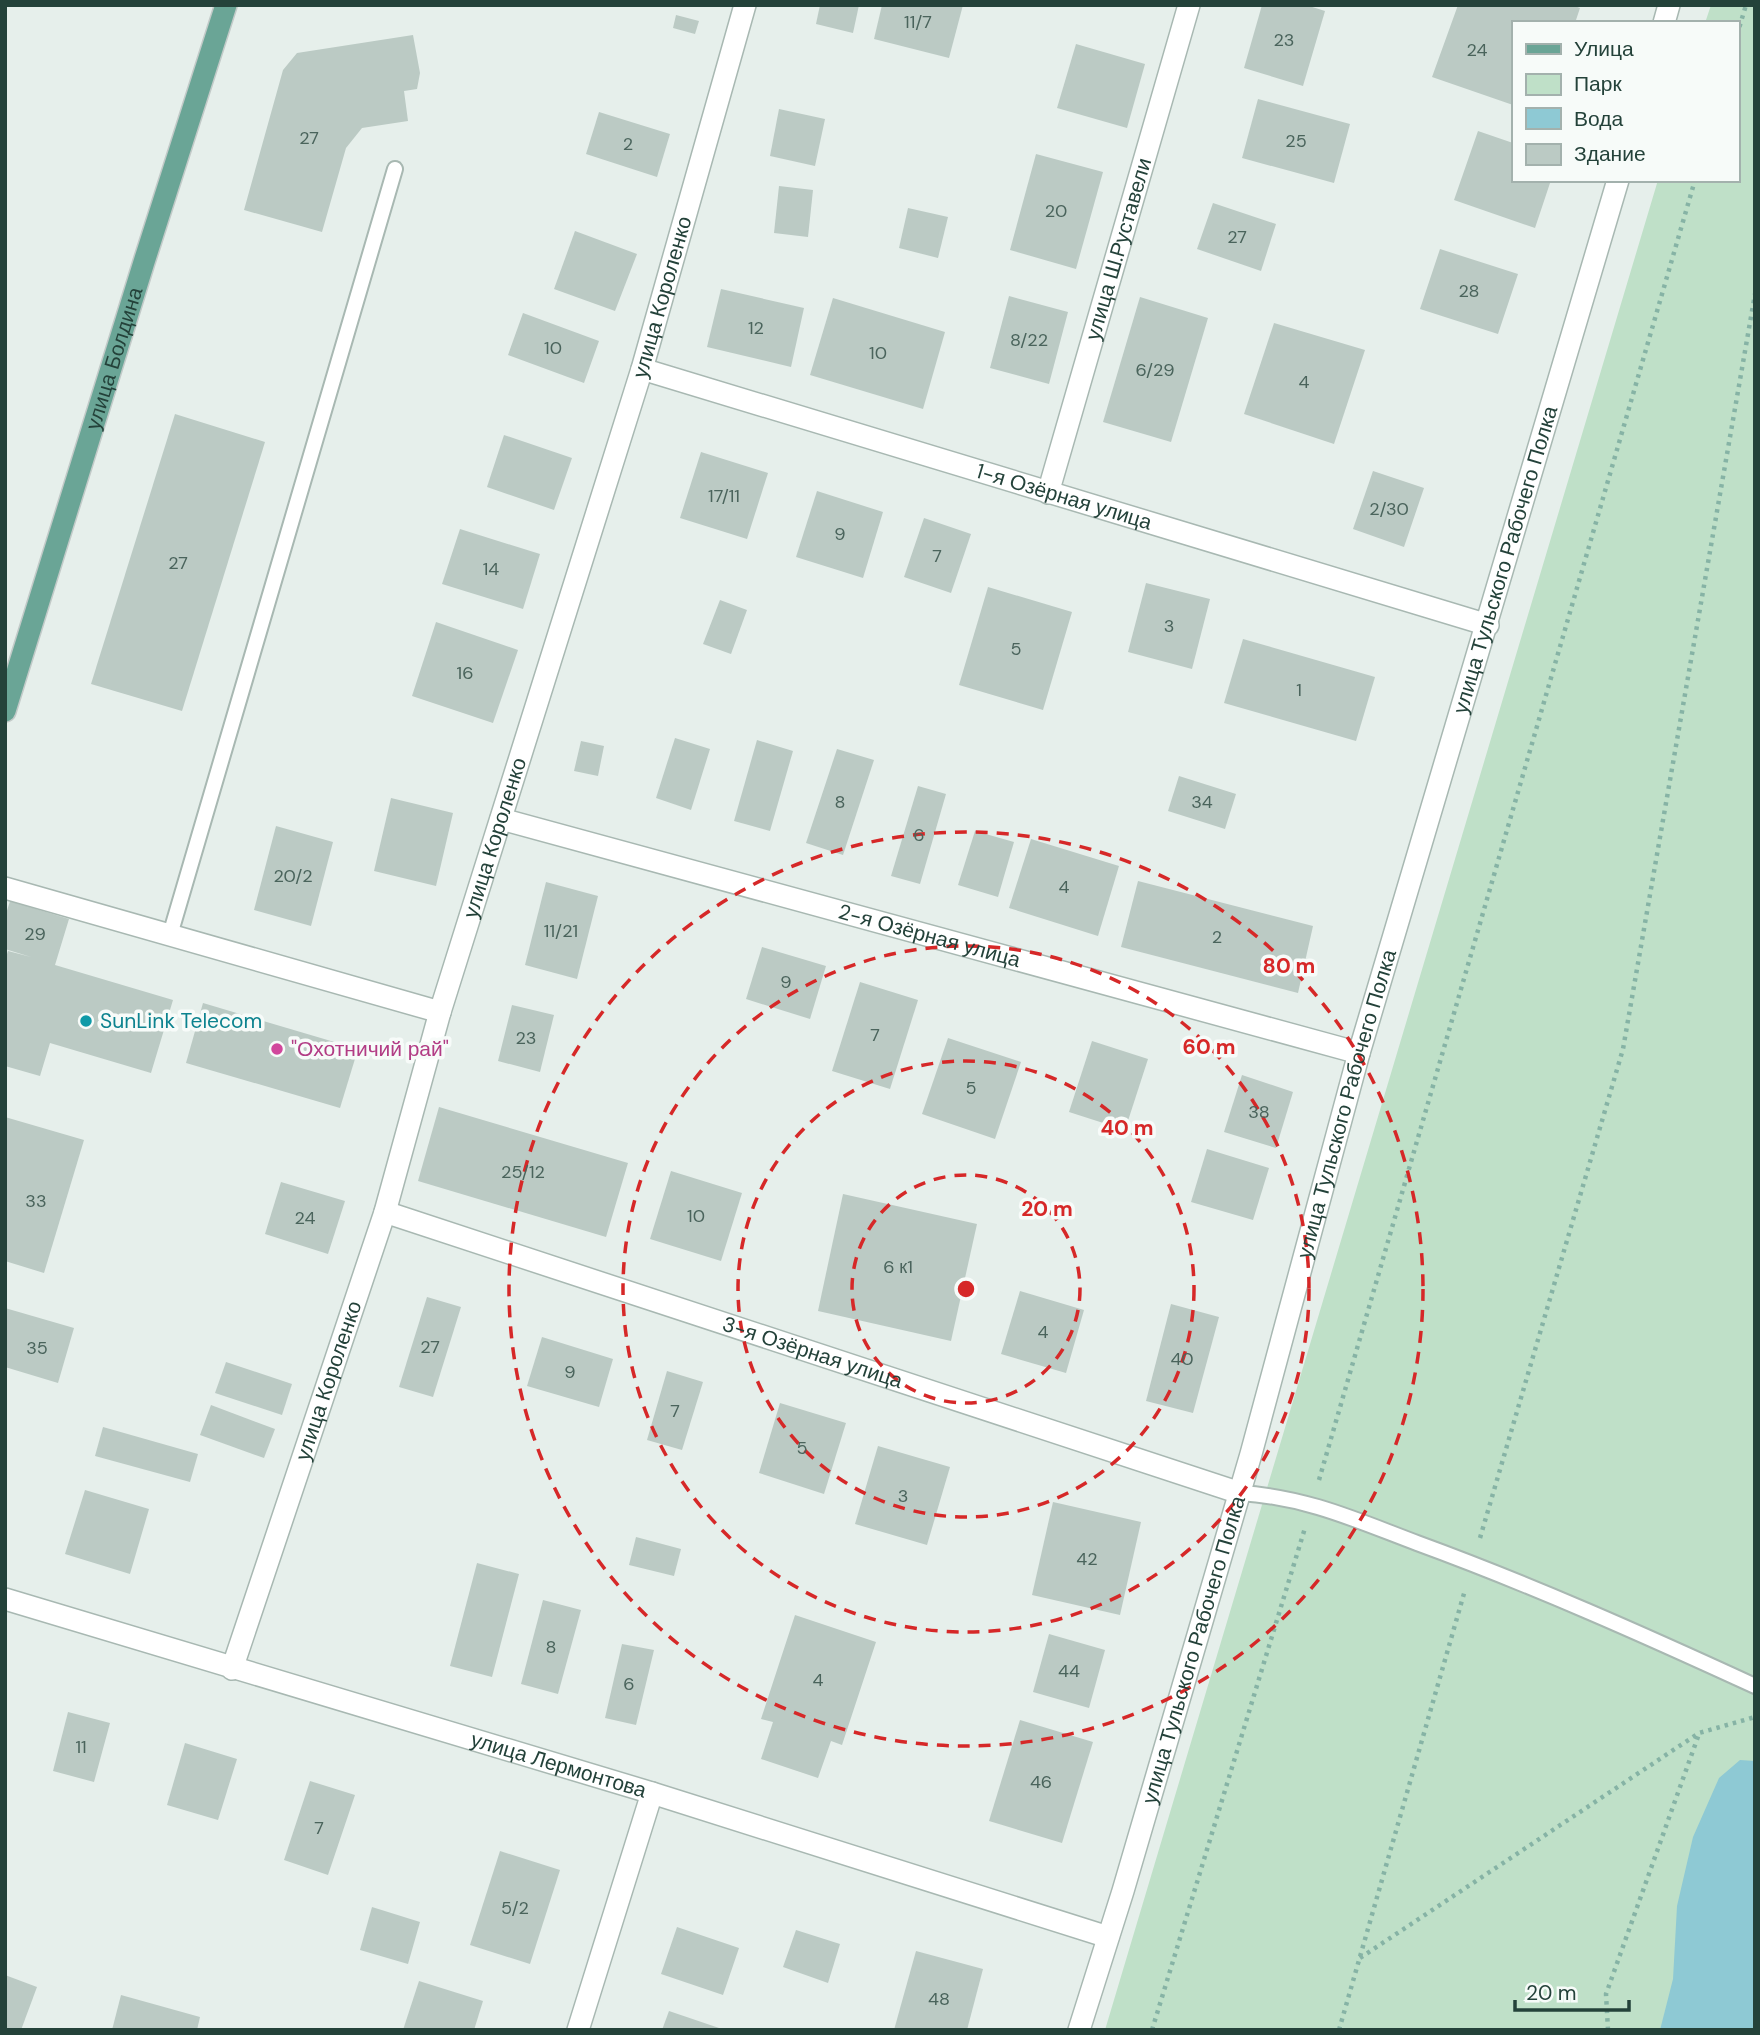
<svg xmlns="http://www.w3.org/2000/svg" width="1760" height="2035" font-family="'DM Sans',sans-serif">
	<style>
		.green { fill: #bfe0c8 }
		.water { fill: #8ec9d4 }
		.building { fill: #bbcac4 }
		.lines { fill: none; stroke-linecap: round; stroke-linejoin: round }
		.lane-casing { stroke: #a8b8b2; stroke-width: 18 }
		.street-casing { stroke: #a8b8b2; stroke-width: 24 }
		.primary-casing { stroke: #c2cac8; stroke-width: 24 }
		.path { stroke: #86b3a5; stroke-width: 4.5; stroke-dasharray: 3.5 5; stroke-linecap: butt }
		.lane { stroke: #fff; stroke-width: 14 }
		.street { stroke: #fff; stroke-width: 21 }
		.primary { stroke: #6aa596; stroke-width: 21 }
		.ring { fill: none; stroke: #d62828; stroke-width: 3.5; stroke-dasharray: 12 9 }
		.culture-dot { fill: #0f9aa8; stroke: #f7fbf9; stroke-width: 2.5 }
		.hotel-dot { fill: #d1479c; stroke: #f7fbf9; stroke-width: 2.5 }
		.labels { text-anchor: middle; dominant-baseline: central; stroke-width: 7; stroke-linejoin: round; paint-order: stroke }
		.number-label { font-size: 18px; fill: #4a645c }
		.street-label { font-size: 21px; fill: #24423a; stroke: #f7fbf9 }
		.culture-label { font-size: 21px; fill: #0d838f; stroke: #f7fbf9; text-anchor: start }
		.hotel-label { font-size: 21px; fill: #b23c85; stroke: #f7fbf9; text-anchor: start }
		.centre { fill: #d62828; stroke: #f7fbf9; stroke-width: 3.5 }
		.ring-label { font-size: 21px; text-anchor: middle; font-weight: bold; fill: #d62828; stroke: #f7fbf9; stroke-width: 7; stroke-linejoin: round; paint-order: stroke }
	</style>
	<rect width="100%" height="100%" fill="#e6efeb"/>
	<path class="green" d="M1711 5H1755V2030H1105L1658 180H1737V23H1705Z"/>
	<path class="water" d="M1740 1760 1755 1761V2030H1660L1673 1979 1677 1906 1693 1837 1719 1778Z"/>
	<g class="building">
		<path d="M820 5H859L853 33 816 24Z"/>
		<path d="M882 5H963L949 58 874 39Z"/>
		<path d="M1262 5H1306L1325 11 1303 86 1244 68Z"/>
		<path d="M1458 5H1572L1580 8 1575 23H1513V105L1432 77Z"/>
		<path d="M676 15 699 21 695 34 673 28Z"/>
		<path d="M413 35 420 73 417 89 404 91 408 121 362 128 346 148 322 232 244 210 283 70 297 53Z"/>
		<path d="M1076 44 1145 64 1127 128 1057 108Z"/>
		<path d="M1258 99 1350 124 1334 183 1242 158Z"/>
		<path d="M779 109 825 119 815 166 770 156Z"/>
		<path d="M599 112 670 134 657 177 586 154Z"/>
		<path d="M1478 131 1513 143V180H1551L1535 228 1454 200Z"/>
		<path d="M1036 154 1103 172 1076 269 1010 250Z"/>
		<path d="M779 186 813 190 808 237 774 233Z"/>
		<path d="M1213 203 1276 224 1261 271 1197 249Z"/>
		<path d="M908 208 948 217 938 258 899 248Z"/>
		<path d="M575 231 637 254 615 311 554 289Z"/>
		<path d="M1440 249 1518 274 1498 334 1420 309Z"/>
		<path d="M721 289 804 308 791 367 707 347Z"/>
		<path d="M1009 296 1068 312 1049 384 990 368Z"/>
		<path d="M1140 297 1208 318 1171 442 1103 422Z"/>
		<path d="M833 298 945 332 923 409 810 375Z"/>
		<path d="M523 313 599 341 584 383 508 355Z"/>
		<path d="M1274 323 1365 350 1334 444 1244 414Z"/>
		<path d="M175 414 265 442 182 711 91 684Z"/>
		<path d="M504 435 572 458 554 510 487 487Z"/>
		<path d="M701 452 768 473 747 539 680 518Z"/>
		<path d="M1373 471 1424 488 1404 547 1353 529Z"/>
		<path d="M817 491 883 512 863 578 796 557Z"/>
		<path d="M924 518 971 534 951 593 904 577Z"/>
		<path d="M460 529 540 554 523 609 442 584Z"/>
		<path d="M1146 583 1210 599 1192 669 1128 652Z"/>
		<path d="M988 587 1072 612 1043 710 959 685Z"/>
		<path d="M720 600 747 610 731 654 703 644Z"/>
		<path d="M436 622 518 650 493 723 412 696Z"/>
		<path d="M1243 639 1375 677 1356 741 1224 703Z"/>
		<path d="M675 738 710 749 691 810 656 798Z"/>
		<path d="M757 740 793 751 770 831 734 821Z"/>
		<path d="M581 741 604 746 598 776 574 771Z"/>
		<path d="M837 749 874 760 843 855 806 843Z"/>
		<path d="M1179 776 1236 794 1225 829 1168 811Z"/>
		<path d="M918 786 946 794 920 884 891 876Z"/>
		<path d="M391 798 453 813 436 886 374 871Z"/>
		<path d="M276 826 333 842 311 926 254 910Z"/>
		<path d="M975 831 1014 842 998 897 958 885Z"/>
		<path d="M1031 839 1119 866 1098 936 1009 908Z"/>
		<path d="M1138 881 1313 926 1298 993 1121 947Z"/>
		<path d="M546 882 598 896 577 979 525 965Z"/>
		<path d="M10 901 69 919 55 965 173 1000 151 1073 50 1043 40 1076 5 1066V960L8 951 31 957 5 949V917Z"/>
		<path d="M762 947 826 966 810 1019 746 999Z"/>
		<path d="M860 982 918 1000 890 1089 832 1071Z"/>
		<path d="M203 1003 358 1049 340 1108 186 1063Z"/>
		<path d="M512 1005 554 1015 540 1072 498 1061Z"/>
		<path d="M948 1038 1021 1062 995 1139 922 1114Z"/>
		<path d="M1092 1041 1148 1059 1125 1130 1069 1112Z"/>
		<path d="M1242 1075 1293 1092 1276 1148 1224 1132Z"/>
		<path d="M439 1107 628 1163 606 1237 418 1181Z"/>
		<path d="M5 1117 84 1140 44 1273 5 1261Z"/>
		<path d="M1207 1149 1269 1168 1253 1220 1191 1202Z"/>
		<path d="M671 1171 742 1193 721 1261 650 1239Z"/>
		<path d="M281 1182 345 1201 328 1254 265 1234Z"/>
		<path d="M843 1194 977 1224 951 1341 818 1311Z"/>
		<path d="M1020 1291 1084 1310 1066 1373 1001 1354Z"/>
		<path d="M427 1297 461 1307 433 1397 399 1387Z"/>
		<path d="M1171 1304 1219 1317 1193 1413 1146 1401Z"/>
		<path d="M5 1308 74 1328 58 1383 5 1367Z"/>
		<path d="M542 1337 613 1359 599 1407 527 1386Z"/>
		<path d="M226 1362 292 1384 282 1415 215 1393Z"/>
		<path d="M667 1371 703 1382 682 1450 647 1440Z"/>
		<path d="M780 1403 846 1423 824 1494 759 1473Z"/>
		<path d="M211 1405 275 1429 264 1458 200 1435Z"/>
		<path d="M103 1427 198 1454 190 1482 95 1456Z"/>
		<path d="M878 1446 950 1467 927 1545 855 1524Z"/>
		<path d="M85 1490 149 1509 130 1574 65 1554Z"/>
		<path d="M1053 1502 1141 1522 1120 1615 1032 1595Z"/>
		<path d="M636 1537 681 1549 674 1576 629 1565Z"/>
		<path d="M477 1563 519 1574 492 1677 450 1666Z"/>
		<path d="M543 1600 581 1610 558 1694 521 1684Z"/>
		<path d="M795 1615 876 1642 842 1745 831 1741 818 1778 761 1759 773 1722 761 1719Z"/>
		<path d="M1049 1634 1105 1650 1089 1708 1033 1692Z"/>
		<path d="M622 1644 654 1650 636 1725 605 1718Z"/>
		<path d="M68 1712 110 1723 94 1782 53 1771Z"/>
		<path d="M1020 1720 1093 1742 1062 1843 989 1821Z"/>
		<path d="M185 1743 237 1759 218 1820 167 1805Z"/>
		<path d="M310 1781 355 1795 328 1875 284 1860Z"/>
		<path d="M500 1851 560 1870 530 1964 470 1945Z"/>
		<path d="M372 1907 420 1922 408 1964 360 1950Z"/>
		<path d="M677 1927 739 1948 723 1995 661 1974Z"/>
		<path d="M796 1930 840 1944 828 1983 783 1967Z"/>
		<path d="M916 1951 983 1969 967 2030H894Z"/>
		<path d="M5 1975 37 1987 21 2030H5Z"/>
		<path d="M419 1981 483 2001 474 2030H403Z"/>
		<path d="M121 1995 200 2017 197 2030H112Z"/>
		<path d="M669 2011 722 2029V2030H662Z"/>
	</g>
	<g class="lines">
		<g class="lane-casing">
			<g id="lane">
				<path d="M170 935 395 169"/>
				<path d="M1240 1493C1306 1497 1356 1520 1417 1543 1532 1585 1644 1635 1755 1686"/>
			</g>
		</g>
		<g class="street-casing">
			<g id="street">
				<path d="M1664 23 1669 5"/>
				<path id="s1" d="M642 369 1488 625"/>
				<path id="s2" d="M1048 493 1189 5"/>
				<path id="s3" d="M501 819 1359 1053"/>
				<path d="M5 888 440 1012"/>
				<path id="s4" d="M385 1212 1240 1493"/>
				<path id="s5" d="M5 1599 652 1793 1108 1937"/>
				<path id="s6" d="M232 1669 385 1212 440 1012 642 369 745 5"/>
				<path d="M578 2030 652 1793"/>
				<path id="s7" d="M1079 2030 1123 1891 1251 1454 1359 1053 1618 180"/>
			</g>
		</g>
		<g class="primary-casing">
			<g id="primary">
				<path id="s8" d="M5 711 144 262 226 5"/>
			</g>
		</g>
		<g class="path">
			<path d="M1737 35 1746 5"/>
			<path d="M1319 1480 1695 180"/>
			<path d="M1480 1538 1623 1049 1755 294"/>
			<path d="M1360 1958 1699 1733 1755 1717"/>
			<path d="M1152 2030 1305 1528"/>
			<path d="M1339 2030 1465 1590"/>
			<path d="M1608 2030 1606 1994 1699 1734"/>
		</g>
		<use href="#lane" class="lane"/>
		<use href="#street" class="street"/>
		<use href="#primary" class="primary"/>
	</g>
	<g class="ring">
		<circle cx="966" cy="1289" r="114"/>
		<circle cx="966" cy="1289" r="228"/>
		<circle cx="966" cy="1289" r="343"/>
		<circle cx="966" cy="1289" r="457"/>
	</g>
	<circle class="culture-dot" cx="86" cy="1021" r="7"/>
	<circle class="hotel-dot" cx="277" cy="1049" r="7"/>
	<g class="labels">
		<g class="number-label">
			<text x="918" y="22">11/7</text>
			<text x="1284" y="40">23</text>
			<text x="1477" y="50">24</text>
			<text x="309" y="138">27</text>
			<text x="1296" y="141">25</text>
			<text x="628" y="144">2</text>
			<text x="1056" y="211">20</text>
			<text x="1237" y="237">27</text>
			<text x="1469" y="291">28</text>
			<text x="756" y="328">12</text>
			<text x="1029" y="340">8/22</text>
			<text x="553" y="348">10</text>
			<text x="878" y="353">10</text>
			<text x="1155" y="370">6/29</text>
			<text x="1304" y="382">4</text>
			<text x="724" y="496">17/11</text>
			<text x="1389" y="509">2/30</text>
			<text x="840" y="534">9</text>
			<text x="937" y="556">7</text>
			<text x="178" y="563">27</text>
			<text x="491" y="569">14</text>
			<text x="1169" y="626">3</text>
			<text x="1016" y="649">5</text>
			<text x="465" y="673">16</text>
			<text x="1299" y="690">1</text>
			<text x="840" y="802">8</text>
			<text x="1202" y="802">34</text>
			<text x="919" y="835">6</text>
			<text x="293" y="876">20/2</text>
			<text x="1064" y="887">4</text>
			<text x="561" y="931">11/21</text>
			<text x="35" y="934">29</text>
			<text x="1217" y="937">2</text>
			<text x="786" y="982">9</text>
			<text x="875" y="1035">7</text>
			<text x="526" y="1038">23</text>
			<text x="971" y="1088">5</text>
			<text x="1259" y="1112">38</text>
			<text x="523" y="1172">25/12</text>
			<text x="36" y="1201">33</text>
			<text x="696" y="1216">10</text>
			<text x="305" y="1218">24</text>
			<text x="898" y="1267">6 к1</text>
			<text x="1043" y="1332">4</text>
			<text x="430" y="1347">27</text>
			<text x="37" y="1348">35</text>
			<text x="1182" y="1359">40</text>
			<text x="570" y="1372">9</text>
			<text x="675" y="1411">7</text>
			<text x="802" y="1448">5</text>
			<text x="903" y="1496">3</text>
			<text x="1087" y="1559">42</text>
			<text x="551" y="1647">8</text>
			<text x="1069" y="1671">44</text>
			<text x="818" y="1680">4</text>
			<text x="629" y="1684">6</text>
			<text x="81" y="1747">11</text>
			<text x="1041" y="1782">46</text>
			<text x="319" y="1828">7</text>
			<text x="515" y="1908">5/2</text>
			<text x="939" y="1999">48</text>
		</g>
		<g class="street-label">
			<text stroke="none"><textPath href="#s2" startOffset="254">улица Ш.Руставели</textPath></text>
			<text stroke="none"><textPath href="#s6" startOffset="1438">улица Короленко</textPath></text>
			<text stroke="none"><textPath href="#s8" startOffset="369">улица Болдина</textPath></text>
			<text stroke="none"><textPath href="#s1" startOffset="441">1-я Озёрная улица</textPath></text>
			<text stroke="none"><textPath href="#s7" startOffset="1531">улица Тульского Рабочего Полка</textPath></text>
			<text stroke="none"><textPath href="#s6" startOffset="872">улица Короленко</textPath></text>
			<text stroke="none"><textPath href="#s3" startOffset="444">2-я Озёрная улица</textPath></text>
			<text stroke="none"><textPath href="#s7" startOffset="964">улица Тульского Рабочего Полка</textPath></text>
			<text stroke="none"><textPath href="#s4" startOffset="450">3-я Озёрная улица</textPath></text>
			<text stroke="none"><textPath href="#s6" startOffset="304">улица Короленко</textPath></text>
			<text stroke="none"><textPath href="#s7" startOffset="397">улица Тульского Рабочего Полка</textPath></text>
			<text stroke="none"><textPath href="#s5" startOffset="578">улица Лермонтова</textPath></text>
		</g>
		<g class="culture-label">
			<text x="100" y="1021">SunLink Telecom</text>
		</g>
		<g class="hotel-label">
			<text x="291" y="1049">"Охотничий рай"</text>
		</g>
	</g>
	<circle cx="966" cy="1289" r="10" class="centre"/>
	<g class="ring-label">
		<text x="1289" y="973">80 m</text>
		<text x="1209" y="1054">60 m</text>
		<text x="1127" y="1135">40 m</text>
		<text x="1047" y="1216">20 m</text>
	</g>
	<rect width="1760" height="2035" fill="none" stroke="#24423a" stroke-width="14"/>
	<rect x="1512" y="21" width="228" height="161" fill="#f7fbf9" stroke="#a3b1ad" stroke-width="2"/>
	<rect x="1526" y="44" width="35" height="10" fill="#6aa596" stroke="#a3b1ad" stroke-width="2"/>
	<text x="1574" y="56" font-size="21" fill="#24423a">Улица</text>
	<rect x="1526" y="74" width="35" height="21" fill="#bfe0c8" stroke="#a3b1ad" stroke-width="2"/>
	<text x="1574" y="91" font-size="21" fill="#24423a">Парк</text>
	<rect x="1526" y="108" width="35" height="21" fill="#8ec9d4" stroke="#a3b1ad" stroke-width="2"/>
	<text x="1574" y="126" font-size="21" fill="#24423a">Вода</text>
	<rect x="1526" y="144" width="35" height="21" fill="#bbcac4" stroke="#a3b1ad" stroke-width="2"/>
	<text x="1574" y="161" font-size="21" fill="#24423a">Здание</text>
	<path d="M1515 2000v10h114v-10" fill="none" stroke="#24423a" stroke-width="3.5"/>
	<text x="1526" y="2000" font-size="21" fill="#24423a" stroke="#f7fbf9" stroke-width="5" paint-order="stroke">20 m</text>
</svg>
